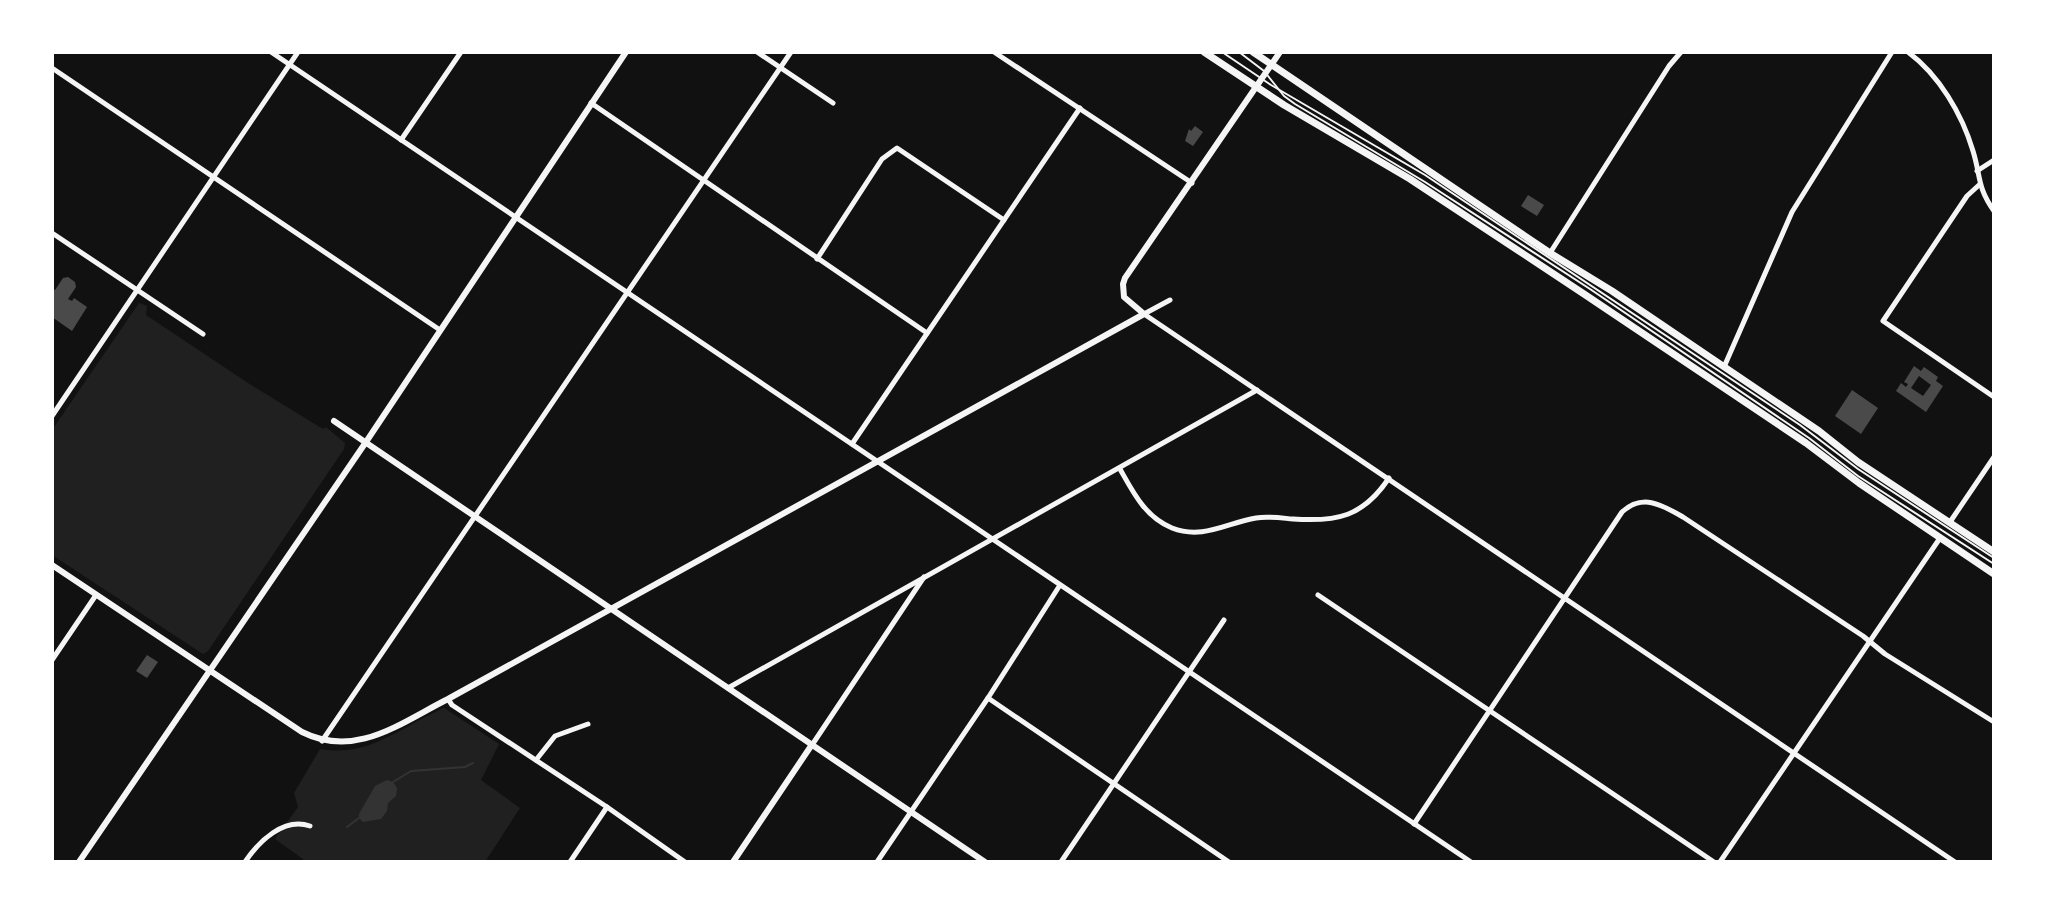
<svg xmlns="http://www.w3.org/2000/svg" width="2046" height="914" font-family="Overpass,sans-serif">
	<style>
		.green { fill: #202020 }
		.water { fill: #333 }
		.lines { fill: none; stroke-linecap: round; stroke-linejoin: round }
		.stream { stroke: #333; stroke-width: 2 }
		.building { fill: #4a4a4a; fill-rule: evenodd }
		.service { stroke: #f5f5f5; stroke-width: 2 }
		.minor { stroke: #f5f5f5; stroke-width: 5 }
		.tertiary { stroke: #f5f5f5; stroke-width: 6 }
		.secondary { stroke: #f5f5f5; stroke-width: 6 }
		.primary { stroke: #f5f5f5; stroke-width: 7 }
	</style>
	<rect width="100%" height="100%" fill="#111"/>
	<g class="green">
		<path d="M139 303 147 306 146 315 248 383 323 429 326 427 345 443 344 449 208 651 203 654 52 555V430Z"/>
		<path d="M444 708 499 744 481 780 520 808 485 862H307L275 839 298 807 294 793 320 749C369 758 402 726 444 708Z"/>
	</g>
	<path class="water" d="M387 780 393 782 397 788 396 796 388 803 387 811 381 819 363 822 359 818V814L375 786Z"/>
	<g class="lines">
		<g class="stream">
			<path d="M393 782 411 771 465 767 473 763"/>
			<path d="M347 827 359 818"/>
		</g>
	</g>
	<g class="building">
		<path d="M1195 126 1203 132 1193 146 1185 141 1189 129 1191 131Z"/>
		<path d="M1528 195 1544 205 1537 216 1521 206Z"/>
		<path d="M68 277 75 282 76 287 68 299 72 301 74 298 87 307 72 331 52 317V288L55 290 63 278Z"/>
		<path d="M1914 366 1921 371 1924 367 1938 377 1936 381 1943 386 1926 412 1896 391 1901 383 1906 387 1908 384 1904 382ZM1919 376 1931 385 1923 396 1911 388Z"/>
		<path d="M1852 390 1878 408 1861 434 1835 416Z"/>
		<path d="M147 655 158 662 147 678 136 671Z"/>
	</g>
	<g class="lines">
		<g class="service">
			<path d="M1222 52 1271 85 1425 175 1800 425 1858 469 1994 558"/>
			<path d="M1239 52 1264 71 1284 96 1295 104 1425 182 1590 289 1809 438 1858 476 1994 564"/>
		</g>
		<g class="minor">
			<path d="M271 52 1471 862"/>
			<path d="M757 52 833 103"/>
			<path d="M994 52 1192 183"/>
			<path d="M1908 52C1939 75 1962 114 1973 151 1981 177 1977 187 1994 211"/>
			<path d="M52 68 440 330"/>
			<path d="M591 103 927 333"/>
			<path d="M401 140 461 52"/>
			<path d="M1977 171 1994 160"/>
			<path d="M1979 185 1967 196 1883 321 1994 397"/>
			<path d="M52 233 203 334"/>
			<path d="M1550 253 1669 66 1681 52"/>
			<path d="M817 259 882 159 897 148 1004 220"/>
			<path d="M1170 300 1144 314 1955 862"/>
			<path d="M1724 367 1792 212 1892 52"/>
			<path d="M52 416 298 52"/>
			<path d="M852 444 1080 108"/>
			<path d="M1120 469C1133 492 1145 517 1172 528 1203 540 1226 523 1256 518 1268 516 1281 518 1293 519 1337 522 1363 517 1389 478"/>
			<path d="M1950 522 1994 457"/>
			<path d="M1318 595 1714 862"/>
			<path d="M52 660 96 595"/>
			<path d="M728 688 1257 390"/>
			<path d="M988 698 1229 862"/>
			<path d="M448 699 452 705 607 807 685 862"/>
			<path d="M322 741 791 52"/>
			<path d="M812 745 924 577"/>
			<path d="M536 760 555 736 588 724"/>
			<path d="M1414 824 1622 512C1643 493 1662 505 1683 517L1863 636 1885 654 1994 722"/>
			<path d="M245 862C259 841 284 817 310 826"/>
			<path d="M570 862 607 807"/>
			<path d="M877 862 988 698 1060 585"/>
			<path d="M1061 862 1224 620"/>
			<path d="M1720 862 1940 538"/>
		</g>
		<g class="tertiary">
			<path d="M334 421 985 862"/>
			<path d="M52 565 302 732C356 759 400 723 448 699L1144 314 1124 297 1123 284 1125 278 1280 52"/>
			<path d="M733 862 811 746"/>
		</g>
		<path class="secondary" d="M79 862 366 442 626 52"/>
		<g class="primary">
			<path d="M1204 52 1284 105 1410 179 1584 294 1806 443 1859 483 1994 574"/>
			<path d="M1253 52 1550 253 1612 291 1819 431 1858 462 1994 552"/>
		</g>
	</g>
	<rect width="2046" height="914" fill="none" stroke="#ffffff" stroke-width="108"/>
</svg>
